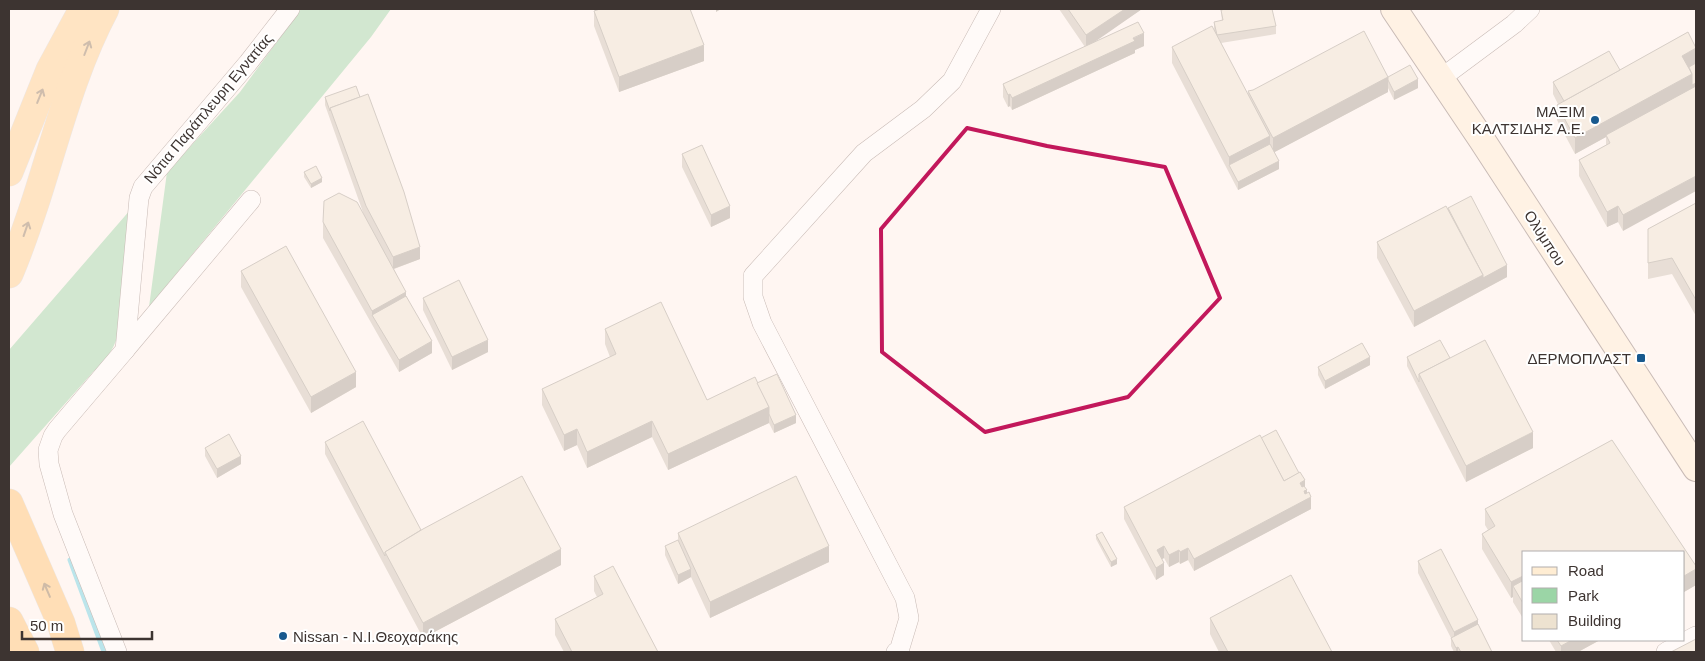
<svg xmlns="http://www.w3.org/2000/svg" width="1705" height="661" font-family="Arial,sans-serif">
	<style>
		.green { fill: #9bd5a6 }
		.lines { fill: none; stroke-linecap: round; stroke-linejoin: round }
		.stream { stroke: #69d1e2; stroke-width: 5 }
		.minor-casing { stroke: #87746d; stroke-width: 20 }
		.secondary-casing { stroke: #87746d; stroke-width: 28 }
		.trunk-casing { stroke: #d8d6d6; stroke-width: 29 }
		.motorway-casing { stroke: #d8d6d6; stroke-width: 29 }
		.minor { stroke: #fff; stroke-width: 19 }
		.secondary { stroke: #ffedd3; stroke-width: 26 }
		.trunk { stroke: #fece8a; stroke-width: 28 }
		.motorway { stroke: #fec26d; stroke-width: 28 }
		.wall { fill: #ccc2b3 }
		.shaded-wall { fill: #a69e92 }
		.building { fill: #ede2d0; stroke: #a69e92 }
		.oneway { stroke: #947959 }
		.oneway2 { stroke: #94744c }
		.marked { fill: none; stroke: #c2185b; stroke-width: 4; stroke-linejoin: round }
		.poi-dot { fill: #18598e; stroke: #fff; stroke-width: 2 }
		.labels { text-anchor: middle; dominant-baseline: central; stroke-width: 4; stroke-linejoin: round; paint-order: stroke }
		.street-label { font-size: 15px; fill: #3d3431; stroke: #fff }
		.poi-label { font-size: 15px; fill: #3d3431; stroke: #fff; text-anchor: end }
	</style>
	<rect width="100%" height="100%" fill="#fff6f2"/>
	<g class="green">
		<path d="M301 9H391L371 37 149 307 167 172 240 92Z"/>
		<path d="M131 209 121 327C115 346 108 360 93 372L9 467V350Z"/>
	</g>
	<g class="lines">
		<path class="stream" d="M70 560 104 652"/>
		<g class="minor-casing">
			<g id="minor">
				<path d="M1440 79 1514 24 1530 9"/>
				<path d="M125 350 251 200"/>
				<path d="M117 652 63 514 49 464 48 450 53 436 57 430 125 350 139 198 143 187 248 63 290 9"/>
				<path d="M896 652 899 651 909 618 905 598 762 323 753 297V276L864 153 923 109 952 81 991 9"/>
				<path d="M1666 652 1696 636"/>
			</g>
		</g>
		<g class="secondary-casing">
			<path id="secondary" d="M1394 9 1482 140 1696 468"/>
		</g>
		<g class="trunk-casing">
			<g id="trunk">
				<path d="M9 172 50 70 83 9"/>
				<path d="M9 274C19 251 27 227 35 203 56 138 73 69 105 9"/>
			</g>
		</g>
		<g class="motorway-casing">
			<g id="motorway">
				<path d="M9 503 61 623 70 652"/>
				<path d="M9 621 25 652"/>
			</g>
		</g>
		<use href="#minor" class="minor"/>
		<use href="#secondary" class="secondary"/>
		<use href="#trunk" class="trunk"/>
		<use href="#motorway" class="motorway"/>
	</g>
	<g class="wall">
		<path d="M1059 9H1142L1092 43 1144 46 1135 50V53L1012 110 1010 106 1008 107 1003 97V84L1085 47Z"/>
		<path d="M1221 10 1276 26V34L1221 43 1248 96V91L1388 77 1418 88 1394 100 1388 88V92L1274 152 1279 169 1238 190 1172 63V47L1214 30V22L1222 21Z"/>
		<path d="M594 11 704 61 619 92 594 26Z"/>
		<path d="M1688 32 1623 231 1618 222 1607 227 1579 176V160L1606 145V137L1575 154 1557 120V105L1558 104 1553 94V82L1620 70Z"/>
		<path d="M325 97 420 259 394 269 432 353 399 372 323 238V222L365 218 325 105Z"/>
		<path d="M682 154 730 218 711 227 682 167Z"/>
		<path d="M304 172 322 182 311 188 304 177Z"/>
		<path d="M1696 203V316L1672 274 1648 279V229Z"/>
		<path d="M1448 208 1507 277 1414 327 1377 258V242Z"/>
		<path d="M241 271 356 387 311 413 241 287Z"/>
		<path d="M423 298 488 352 452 370 423 310Z"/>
		<path d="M605 329 707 400 757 383 796 423 774 433 769 423 668 470 652 437 587 468 577 445 564 451 542 405V389L610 357 605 344Z"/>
		<path d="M1407 357 1450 358 1533 448 1466 482 1407 366Z"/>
		<path d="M1370 365 1325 389 1318 375V367Z"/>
		<path d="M1261 438 1307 494 1311 509 1194 571 1188 560 1180 564 1179 562 1169 567 1164 558 1162 559 1164 575 1156 580 1124 519V507Z"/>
		<path d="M1612 440 1696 566V585L1684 592V552H1524V620L1513 602V597L1511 598 1482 549V534L1488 530 1485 525V509Z"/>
		<path d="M325 442 421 530 561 565 423 638 325 454Z"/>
		<path d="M205 448 241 464 217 478 205 456Z"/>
		<path d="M678 533 829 562 710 618 691 577 678 584 665 555V546L678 540Z"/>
		<path d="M1096 535 1117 564 1111 567 1096 539Z"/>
		<path d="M1418 561 1478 620V624L1492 652H1454L1451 646V638L1418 573Z"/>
		<path d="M594 576 658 652H564L555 635V619L597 597 594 591Z"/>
		<path d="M1210 618 1332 652H1219L1210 634Z"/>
		<path d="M1549 640H1600L1578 652H1556Z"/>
	</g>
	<g class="shaded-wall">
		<path d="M716 9H721L716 12Z"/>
		<path d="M1125 9H1142L1086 48V35Z"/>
		<path d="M1144 33V46L1135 50V53L1012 110V98Z"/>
		<path d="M704 45V61L619 92V77Z"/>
		<path d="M1696 48V64L1682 71V56Z"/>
		<path d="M1692 74 1696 83V87L1606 135V137L1575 154V138Z"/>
		<path d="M1388 77V92L1273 153V138Z"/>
		<path d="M1418 79V88L1394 100V92Z"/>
		<path d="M1010 94V106L1008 107V95Z"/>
		<path d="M1270 136V152L1229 165V157Z"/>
		<path d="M1279 161V169L1238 190V182Z"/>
		<path d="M1696 176V191L1623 231V215Z"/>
		<path d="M322 178V182L311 188V184Z"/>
		<path d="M730 206V218L711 227V215Z"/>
		<path d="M1618 206V222L1607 227V212Z"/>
		<path d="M420 247V259L393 269V257Z"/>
		<path d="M1507 265V277L1414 327V311L1483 275Z"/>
		<path d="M406 292V308L372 315V311Z"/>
		<path d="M488 340V352L452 370V357Z"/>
		<path d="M432 341V353L399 372V360Z"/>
		<path d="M1370 357V365L1325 389V381Z"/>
		<path d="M356 372V387L311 413V397Z"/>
		<path d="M769 407V423L668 470V454Z"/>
		<path d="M796 415V423L774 433V425Z"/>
		<path d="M652 421V437L587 468V452Z"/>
		<path d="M577 429V445L564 451V435Z"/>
		<path d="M1533 432V448L1466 482V466Z"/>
		<path d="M241 456V464L217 478V469Z"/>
		<path d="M1305 480V491L1307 490V499L1311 497V509L1194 571V559L1284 493Z"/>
		<path d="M829 546V562L710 618V602Z"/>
		<path d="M1164 546V558L1157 562V550Z"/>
		<path d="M1188 548V560L1180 564V552Z"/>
		<path d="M561 549V565L423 638V623Z"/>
		<path d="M1179 550V562L1169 567V555Z"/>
		<path d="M1117 559V564L1111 567V562Z"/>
		<path d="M1164 563V575L1156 580V568Z"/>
		<path d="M691 569V577L678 584V575Z"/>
		<path d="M1696 569V585L1684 592V576Z"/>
		<path d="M1523 576V591L1513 586V597L1511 598V582Z"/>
		<path d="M1478 620V632L1454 644V632Z"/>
		<path d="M1572 640H1600L1578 652H1561V646Z"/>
		<path d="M1458 647V652H1456V648Z"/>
	</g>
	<g class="building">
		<path d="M600 9H690L704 45 619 77 594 11Z"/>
		<path d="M1068 9H1125L1086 35Z"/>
		<path d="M1226 9H1272L1276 26 1217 35 1214 22 1223 20 1221 10Z"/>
		<path d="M1138 22 1144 33 1133 38 1135 41 1012 98 1010 94 1008 95 1003 84Z"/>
		<path d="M1212 26 1270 136 1229 157 1172 47Z"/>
		<path d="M1364 31 1388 77 1273 138 1248 91 1253 90Z"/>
		<path d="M1688 32 1696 48 1682 56 1692 74 1575 138 1557 105Z"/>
		<path d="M1609 51 1620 70 1564 101 1553 82Z"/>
		<path d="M1696 63V83L1692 85V74L1689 67Z"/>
		<path d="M1410 65 1418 79 1394 92 1388 80V77Z"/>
		<path d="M356 86 360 97 330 108V111L325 97Z"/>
		<path d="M1696 86V176L1623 215 1618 206 1607 212 1579 160 1610 143 1606 135Z"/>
		<path d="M368 94 404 192 420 247 393 257 366 206 330 108Z"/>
		<path d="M1270 144 1279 161 1238 182 1229 165Z"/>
		<path d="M702 145 730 206 711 215 682 154Z"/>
		<path d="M316 166 322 178 311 184 304 172Z"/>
		<path d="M339 193 357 202 406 292 372 311 323 222 324 201Z"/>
		<path d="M1471 196 1507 265 1483 278V275L1448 208Z"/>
		<path d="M1696 203V300L1672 258 1648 263V229Z"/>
		<path d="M1446 206 1483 275 1414 311 1377 242Z"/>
		<path d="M286 246 356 372 311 397 241 271Z"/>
		<path d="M459 280 488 340 452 357 423 298Z"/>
		<path d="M406 296 432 341 399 360 372 315Z"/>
		<path d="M661 302 707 400 755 377 769 407 668 454 652 421 587 452 577 429 564 435 542 389 616 354 605 329Z"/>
		<path d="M1440 340 1450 358 1419 374V382L1407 357Z"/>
		<path d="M1485 340 1533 432 1466 466 1419 374Z"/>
		<path d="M1362 343 1370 357 1325 381 1318 367Z"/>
		<path d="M777 374 796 415 774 425 769 414V407L757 383Z"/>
		<path d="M363 421 421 530 385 552V556L325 442Z"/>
		<path d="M1276 430 1299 473 1284 481 1261 438Z"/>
		<path d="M229 434 241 456 217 469 205 448Z"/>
		<path d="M1260 435 1284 481 1300 472 1305 480 1300 483 1302 487 1304 486 1307 490 1304 491 1305 494 1309 492 1311 497 1194 559 1188 548 1180 552 1179 550 1169 555 1164 546 1157 550 1164 563 1156 568 1124 507Z"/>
		<path d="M1612 440 1696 566V569L1684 576V552H1524V578L1523 576 1511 582 1482 534 1495 526 1485 509Z"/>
		<path d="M522 476 561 549 423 623 385 552 423 529Z"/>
		<path d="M796 476 829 546 710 602 678 533Z"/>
		<path d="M1102 532 1117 559 1111 562 1096 535Z"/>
		<path d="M678 540 691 569 678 575 665 546Z"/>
		<path d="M1441 549 1478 620 1454 632 1418 561Z"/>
		<path d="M613 566 658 652H572L555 619 603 594 594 576Z"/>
		<path d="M1291 575 1332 652H1228L1210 618Z"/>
		<path d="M1524 580V605L1513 586Z"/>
		<path d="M1478 624 1492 652H1461L1458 647 1456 648 1451 638Z"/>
		<path d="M1696 639V652H1671Z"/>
		<path d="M1557 640H1572L1561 646Z"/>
	</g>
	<defs><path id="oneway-shaft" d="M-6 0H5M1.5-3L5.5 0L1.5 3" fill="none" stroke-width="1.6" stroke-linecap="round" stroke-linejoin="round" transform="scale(1.25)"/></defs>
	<g class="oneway">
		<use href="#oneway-shaft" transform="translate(87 48) rotate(-69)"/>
		<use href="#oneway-shaft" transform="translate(40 96) rotate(-68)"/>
		<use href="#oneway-shaft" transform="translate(26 229) rotate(-71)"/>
	</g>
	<use class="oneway2" href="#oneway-shaft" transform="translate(47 590) rotate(-113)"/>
	<path d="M0 0H1705V661H0ZM967 128 1047 146 1165 167 1220 298 1128 397 985 432 882 352 881 229Z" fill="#fff6f2" fill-opacity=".55" fill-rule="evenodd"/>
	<path class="marked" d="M967 128 1047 146 1165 167 1220 298 1128 397 985 432 882 352 881 229Z"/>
	<g class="poi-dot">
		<circle cx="1595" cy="120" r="5"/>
		<rect x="1636" y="353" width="10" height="10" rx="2.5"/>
		<circle cx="283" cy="636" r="5"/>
	</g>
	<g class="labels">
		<g class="street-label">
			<text transform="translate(208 108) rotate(-50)">Νότια Παράπλευρη Εγνατίας</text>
			<text transform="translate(1545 238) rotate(57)">Ολύμπου</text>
		</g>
		<g class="poi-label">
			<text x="1585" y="111">ΜΑΞΙΜ<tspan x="1585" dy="17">ΚΑΛΤΣΙΔΗΣ Α.Ε.</tspan></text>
			<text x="1631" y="358">ΔΕΡΜΟΠΛΑΣΤ</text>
			<text x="293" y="636" text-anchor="start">Nissan - Ν.Ι.Θεοχαράκης</text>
		</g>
	</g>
	<rect width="1705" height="661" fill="none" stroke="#3d3431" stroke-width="20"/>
	<rect x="1522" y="551" width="162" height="90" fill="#ffffff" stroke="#b1aead"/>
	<rect x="1532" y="567" width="25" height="8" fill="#ffedd3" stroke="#b1aead"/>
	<text x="1568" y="576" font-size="15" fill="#3d3431">Road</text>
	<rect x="1532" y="588" width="25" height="15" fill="#9bd5a6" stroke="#b1aead"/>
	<text x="1568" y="601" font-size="15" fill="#3d3431">Park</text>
	<rect x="1532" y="614" width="25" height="15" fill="#ede2d0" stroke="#b1aead"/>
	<text x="1568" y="626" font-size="15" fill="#3d3431">Building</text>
	<path d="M22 631v8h130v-8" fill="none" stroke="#3d3431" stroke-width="2.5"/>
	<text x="30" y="631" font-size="15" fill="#3d3431" stroke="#ffffff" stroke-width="4" paint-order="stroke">50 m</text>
</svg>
